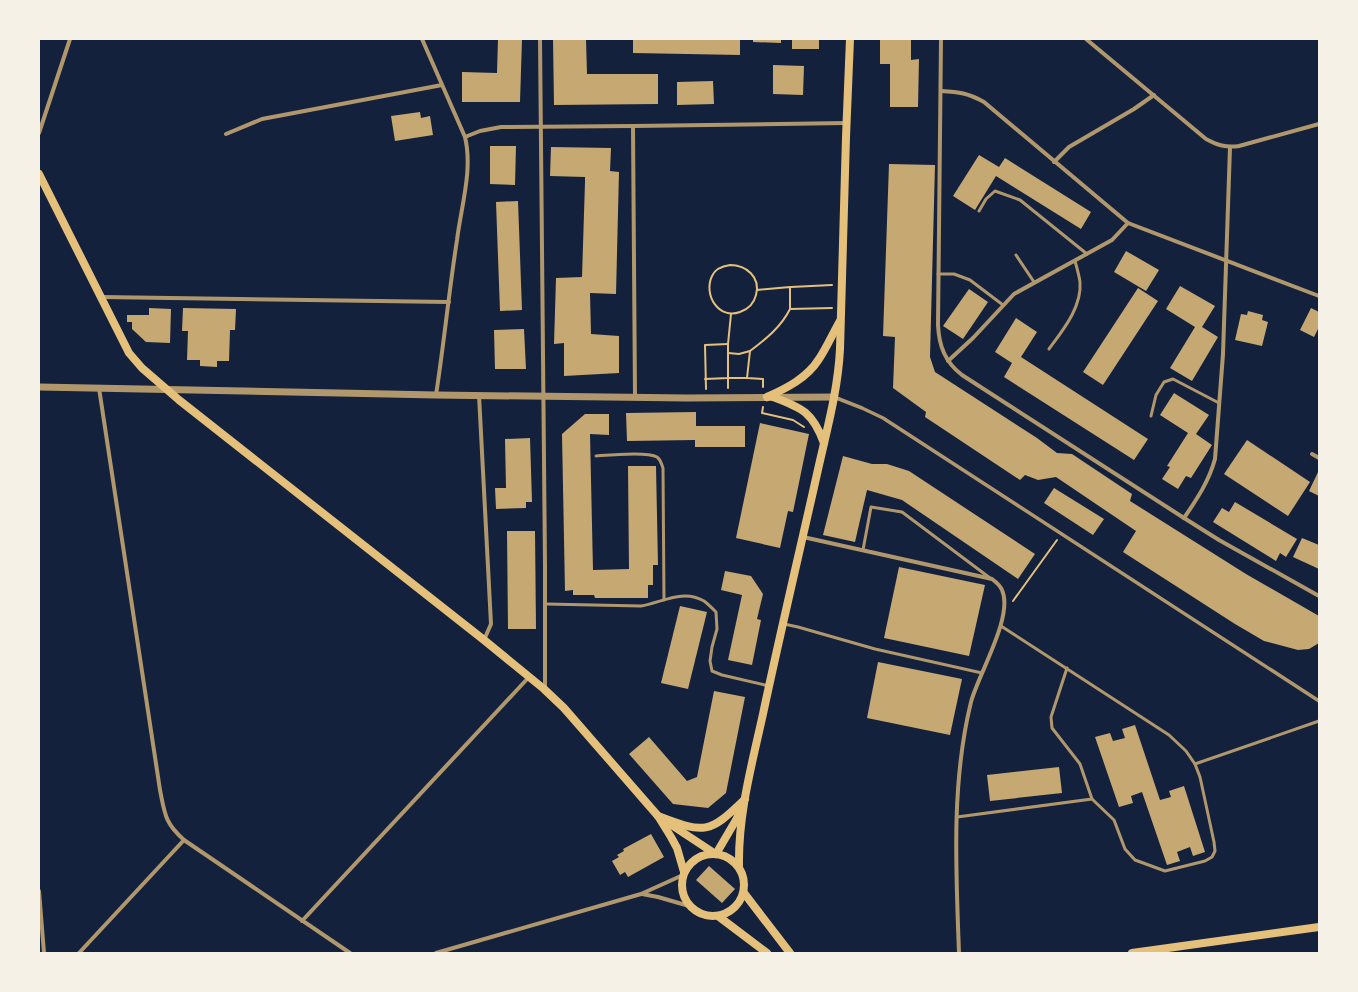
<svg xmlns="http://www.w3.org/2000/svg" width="1358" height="992" font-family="Overpass,sans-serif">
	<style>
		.building { fill: #c6a872 }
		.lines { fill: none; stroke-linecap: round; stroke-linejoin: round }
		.path { stroke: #e5c07b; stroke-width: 2 }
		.service { stroke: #b1986c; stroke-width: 3 }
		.pedestrian { stroke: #b1986c; stroke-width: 3.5 }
		.minor { stroke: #b1986c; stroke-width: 4 }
		.tertiary { stroke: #b1986c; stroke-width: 7 }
		.secondary { stroke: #e5c07b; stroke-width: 8 }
	</style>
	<rect width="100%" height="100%" fill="#14213d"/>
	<g class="building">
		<path d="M498 39H522L520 102H462V72L497 73Z"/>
		<path d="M553 39H586L587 74H658V104L554 105Z"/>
		<path d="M633 39H740V55L633 53Z"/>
		<path d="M753 39H781V43L753 42Z"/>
		<rect x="792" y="39" width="27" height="10"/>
		<path d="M880 39H911V60L919 59 918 107H890V64H880Z"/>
		<path d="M773 65 804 66 803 95 773 94Z"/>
		<path d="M713 81 714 104 677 105V82Z"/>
		<path d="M420 112 421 118 430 116 433 135 395 141 391 116Z"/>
		<path d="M490 146H516L515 185 490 184Z"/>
		<path d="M551 147 611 148 610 171 619 172 616 294 590 293 591 334 619 336V373L564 376V343L554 344 556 278 582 277 585 182V177L550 176Z"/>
		<path d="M979 155 999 167 1005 158 1091 212 1081 229 996 176 975 210 953 196Z"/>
		<path d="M889 164 935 165 930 357 935 372 1037 438 1057 453 1072 454 1132 494 1130 501 1246 574 1319 616V643L1309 649 1298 650 1264 641 1235 624 1123 552 1136 531 1056 477 1038 480 1025 475 1020 480 925 417 926 412 893 388 895 337 883 336Z"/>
		<path d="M518 201 522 310 500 311 496 202Z"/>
		<path d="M1126 251 1159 270 1146 291 1114 272Z"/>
		<path d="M1180 286 1215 306 1202 327 1218 337 1192 381 1170 368 1195 327 1166 309Z"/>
		<path d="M1138 288 1158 301 1103 385 1083 372Z"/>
		<path d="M969 289 988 302 963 339 943 326Z"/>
		<path d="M149 308 171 309 170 343 146 342 132 329V322H127V315H149Z"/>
		<path d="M183 308 236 309 235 330H230L229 361H217V367L200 366V360H187L188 331H182Z"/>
		<path d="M1311 308 1319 312V327L1314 337 1300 330Z"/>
		<path d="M1248 311 1263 315 1262 320 1268 322 1262 346 1235 340 1241 314 1247 315Z"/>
		<path d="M1016 318 1037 332 1021 357 1148 439 1134 460 1004 377 1012 363 995 352Z"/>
		<path d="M524 329 526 369H495L494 330Z"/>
		<path d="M1174 393 1209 415 1196 434 1212 445 1191 478 1186 476 1178 489 1162 479 1170 467 1167 466 1188 433 1160 415Z"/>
		<path d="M696 412V426H745V447H695V440L627 441 626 413Z"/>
		<path d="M585 414H609V435L590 434 593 570 629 569 628 466H656L658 565H653V585H648V598H595L594 595H573V590L565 591 562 434Z"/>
		<path d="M760 423 809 434 793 512 788 511 780 548 736 538Z"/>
		<path d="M530 438 532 502H526V508L496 509 495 488H506L505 439Z"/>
		<path d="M1247 440 1310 482 1288 516 1224 474Z"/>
		<path d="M843 456 872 464H887L909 471 1035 554 1018 579 902 500 867 490 855 542 823 535Z"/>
		<path d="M1319 470V496L1309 491Z"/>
		<path d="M1054 488 1104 519 1093 535 1044 503Z"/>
		<path d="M1235 502 1297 539 1286 557 1280 553 1276 561 1213 522 1222 508 1229 512Z"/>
		<path d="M507 531H535L536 629H508Z"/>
		<path d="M1302 538 1319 545V569L1293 557Z"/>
		<path d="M899 567 985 585 969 656 884 638Z"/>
		<path d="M725 571 751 576 763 594 757 619 761 620 752 665 728 660 742 595 721 590Z"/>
		<path d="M680 606 707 612 688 689 661 683Z"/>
		<path d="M878 662 962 679 950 735 867 718Z"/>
		<path d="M714 691 745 697 726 793 708 808 673 804 629 754 649 737 687 781 697 777Z"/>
		<path d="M1135 725 1160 800 1171 797 1169 791 1184 786 1205 852 1193 856 1190 847 1177 852 1180 861 1167 865 1142 792 1131 796 1133 803 1119 807 1095 737 1110 733 1113 741 1125 738 1122 729Z"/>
		<path d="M1059 767 1062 793 990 801 987 775Z"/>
		<path d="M651 834 664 857 628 877 625 872 620 875 612 861 619 857 617 855 624 851 623 849Z"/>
		<path d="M709 866 735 889 722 903 696 880Z"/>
	</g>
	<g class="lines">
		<g class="path">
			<path d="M730 265C746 265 761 277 756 295 754 303 749 309 740 312 719 320 703 295 712 276 715 269 723 266 730 265Z"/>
			<path d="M791 287 832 285"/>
			<path d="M757 290 790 287V309L832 308"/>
			<path d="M728 353 739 354 750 351"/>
			<path d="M705 379 728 378V344L731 314"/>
			<path d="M763 387V379L747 378 750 351C766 339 781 327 790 309"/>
			<path d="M728 388V378H747"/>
			<path d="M706 389 705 345 728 344"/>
			<path d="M763 407 762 413 793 420 804 427"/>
			<path d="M1013 601 1057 540"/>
		</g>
		<g class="service">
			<path d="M979 211 986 199 995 191 1020 200 1087 254"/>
			<path d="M1016 255 1034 282"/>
			<path d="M938 274H954L970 280 1003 305"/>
			<path d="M1049 349C1063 330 1082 307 1080 282 1079 275 1077 268 1075 261"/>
			<path d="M1151 416 1156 395 1164 382 1173 379 1219 403"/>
			<path d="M596 456C609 455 647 451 657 457 661 460 661 463 663 468L664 600"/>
			<path d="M863 550 871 507 902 512 990 578"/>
			<path d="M546 604 641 606C663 602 683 589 704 601 708 604 712 608 716 612L717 629 712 647 710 661 712 671 722 675 769 686"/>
			<path d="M784 624 798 627 875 649 982 673"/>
			<path d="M1001 626 1169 735 1186 751 1195 764 1200 777 1214 842 1215 851 1212 857 1205 861 1165 871 1135 860 1125 849 1114 820 1092 799 1080 764 1052 728 1051 717 1067 668"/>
			<path d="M1195 764 1319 721"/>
			<path d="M957 817 1092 799"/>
		</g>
		<path class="pedestrian" d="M834 397 862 408 883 418 1319 701"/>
		<g class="minor">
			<path d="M422 39 465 137C473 170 461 207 457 240 449 291 444 343 436 395"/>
			<path d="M540 39 545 565V688"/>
			<path d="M941 39 938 325C939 346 945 362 962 375L1184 518 1219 540 1319 596"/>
			<path d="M1086 39 1206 139C1217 145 1226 148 1239 146L1319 124"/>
			<path d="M941 91C959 92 968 93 984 102L1128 223 1319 296"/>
			<path d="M633 126 635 396"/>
			<path d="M39 133 70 39"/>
			<path d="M226 134 262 119 442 85"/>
			<path d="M465 137 480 131 501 127 633 126 846 123"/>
			<path d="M1054 162 1069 147 1134 109 1154 95"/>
			<path d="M101 297 449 302"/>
			<path d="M948 361 973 338 1014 294 1112 240 1128 223"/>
			<path d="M99 388 160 790C165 815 165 823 184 840L350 953"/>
			<path d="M479 395 491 624 484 640"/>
			<path d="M1312 454 1319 458"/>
			<path d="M1184 518C1197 499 1209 481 1215 459L1223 354 1230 147"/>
			<path d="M803 537 992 579C996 582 1000 585 1002 590 1014 616 978 675 971 702 951 783 956 870 959 953"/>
			<path d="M39 891 44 953"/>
			<path d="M642 894 658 897 689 906"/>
			<path d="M302 921 529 677"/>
			<path d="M79 953 184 840"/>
			<path d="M436 953 641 894 683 875"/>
		</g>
		<path class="tertiary" d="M39 387 436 395 687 398 834 397"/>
		<g class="secondary">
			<path d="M39 174 129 353 142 368 179 400 484 640 544 689 564 708 658 816 671 837 677 848 684 872"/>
			<path d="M767 397C787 388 807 378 819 359 827 347 833 333 840 321"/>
			<path d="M773 397C803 408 813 413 824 443"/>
			<path d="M658 816C705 834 709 834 745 799"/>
			<path d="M670 824 714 853"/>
			<circle cx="713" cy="885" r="31"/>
			<path d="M716 854 736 820 740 811"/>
			<path d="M739 866C738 814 752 764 763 714 780 634 799 554 817 474 826 433 838 391 840 349L846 137 850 39"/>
			<path d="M744 893 790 953"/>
			<path d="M718 916 767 953"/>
			<path d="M1132 953 1319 927"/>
		</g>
	</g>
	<rect width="1358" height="992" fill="none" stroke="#f6f1e7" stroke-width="80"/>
</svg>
